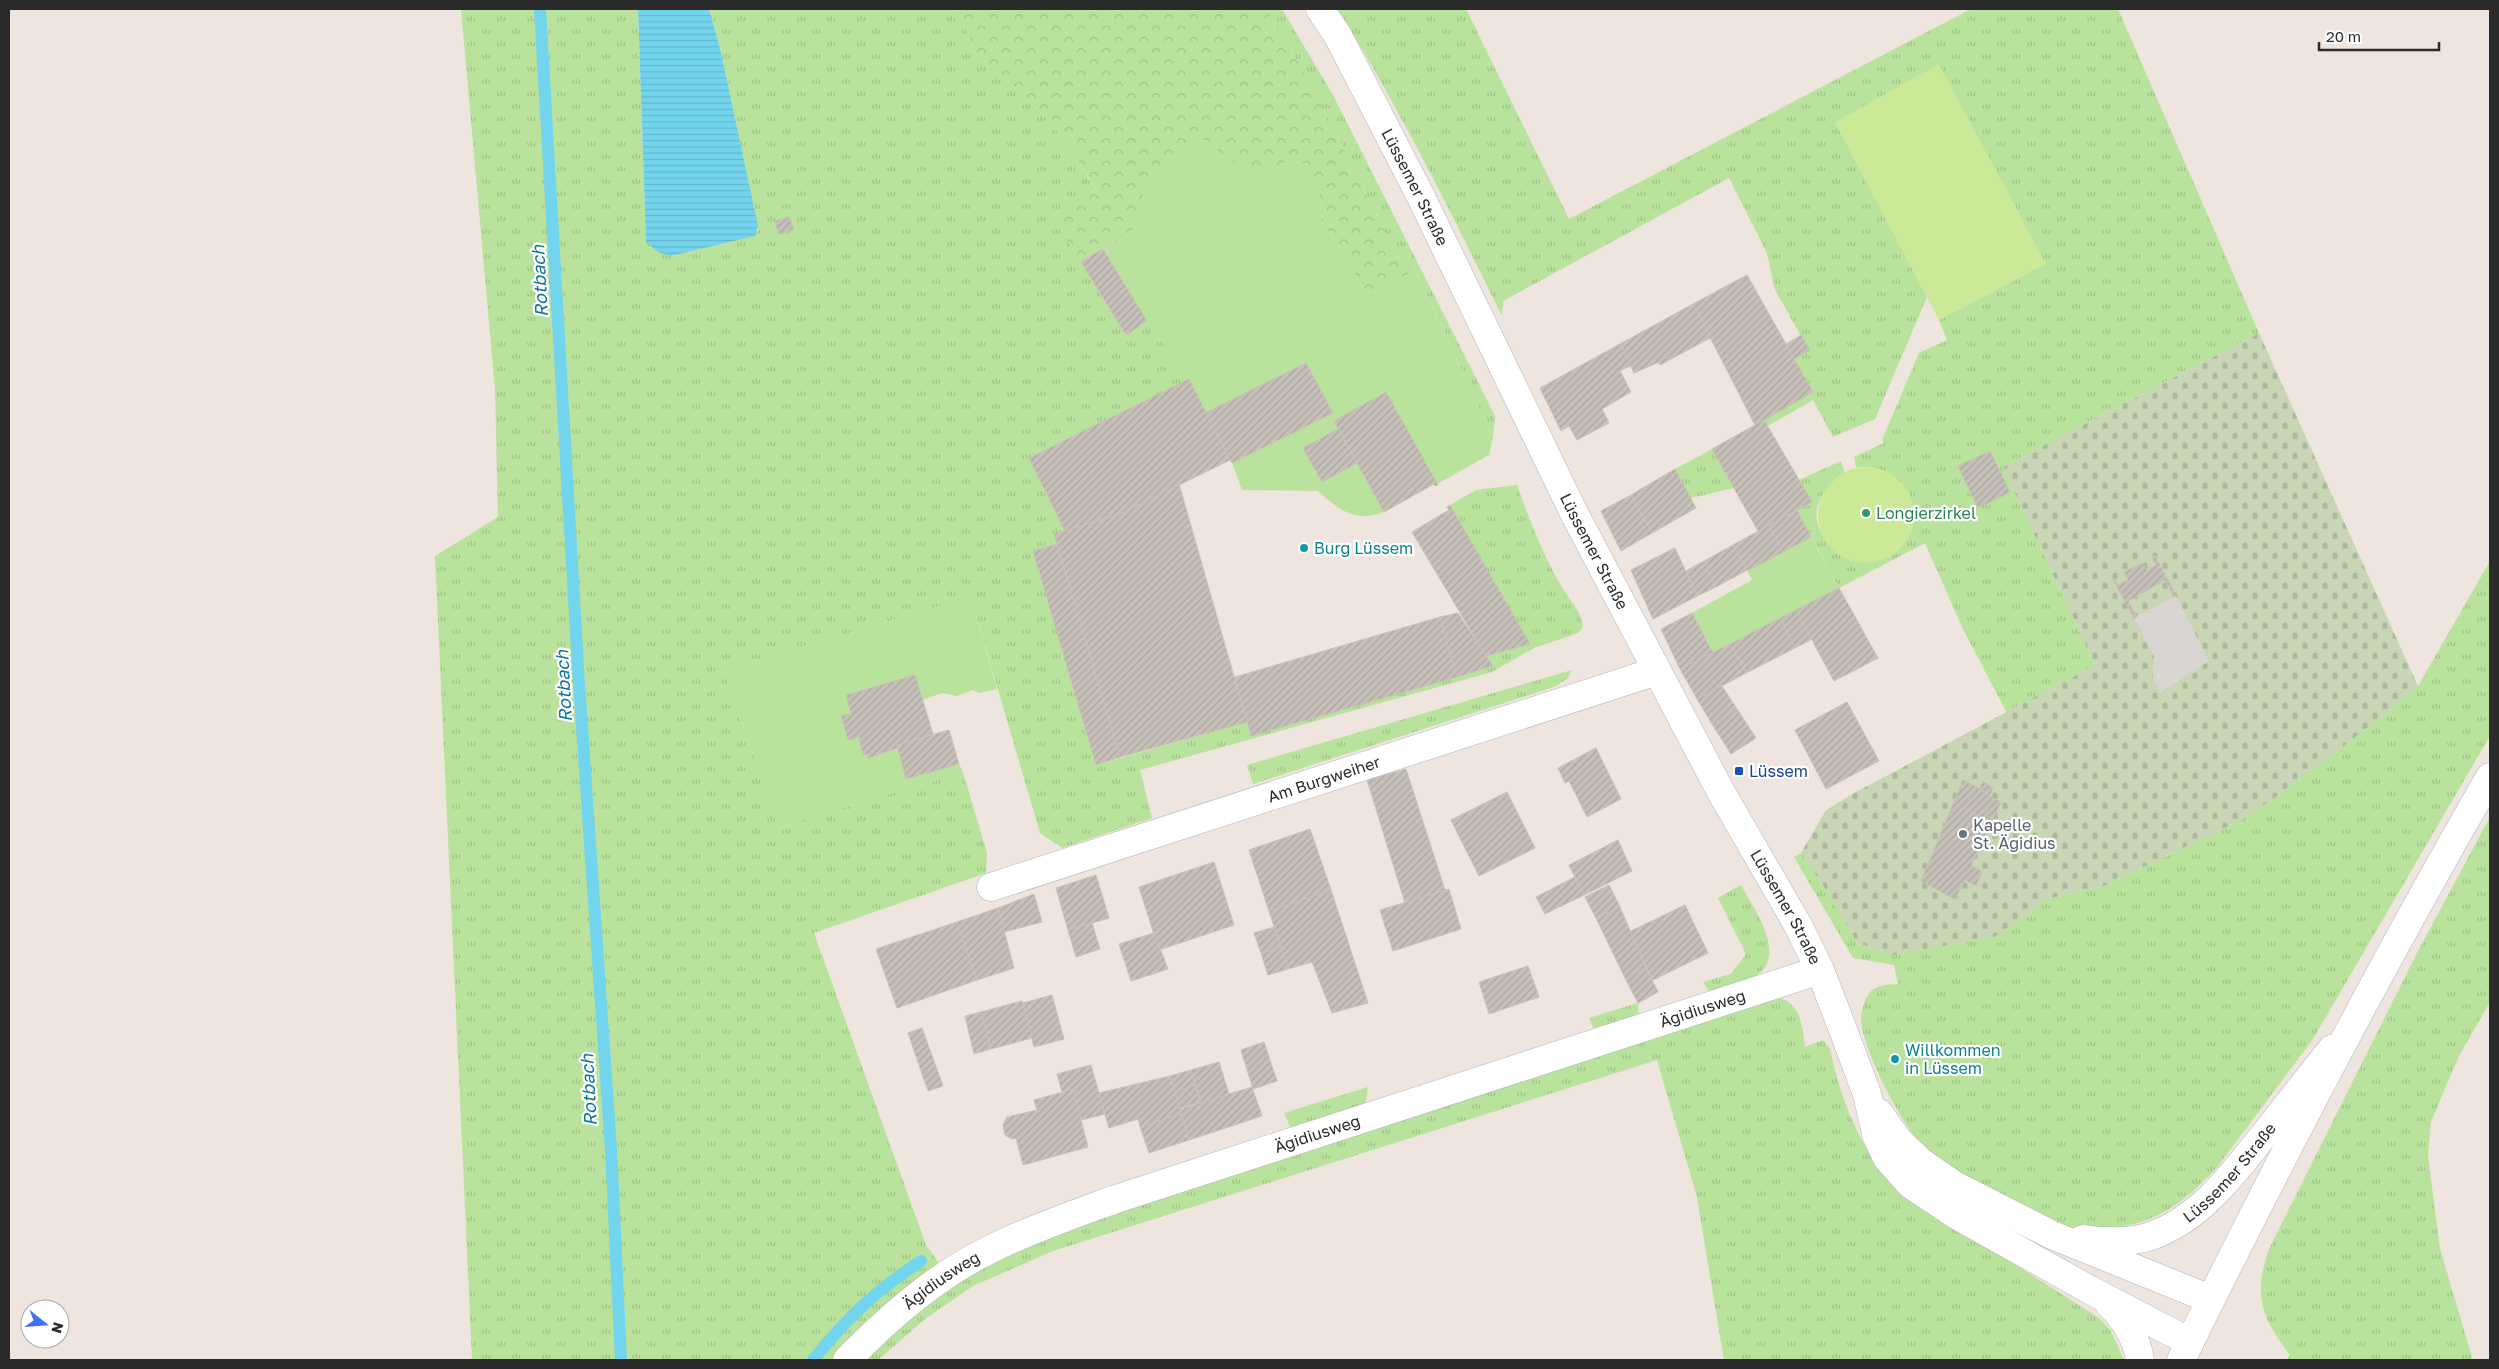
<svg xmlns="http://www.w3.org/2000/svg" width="2499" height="1369" font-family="'Golos Text',sans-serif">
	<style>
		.grass { fill: url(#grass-tufts) }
		.forest { fill: url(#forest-crowns) }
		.cemetery { fill: url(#cemetery-stones) }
		.park { fill: #b9e29c }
		.pitch { fill: #cce998 }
		.plaza { fill: #d9d5d1 }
		.water { fill: url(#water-rules) }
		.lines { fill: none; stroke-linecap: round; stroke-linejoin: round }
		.stream { stroke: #73d5ed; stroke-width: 12 }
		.building { fill: url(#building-hatch); stroke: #c8c1b7 }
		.street-casing { stroke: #b1b5bf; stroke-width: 29 }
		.secondary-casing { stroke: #b1b5bf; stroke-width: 29 }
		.street { stroke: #fff; stroke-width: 28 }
		.secondary { stroke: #fff; stroke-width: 28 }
		.leisure-dot { fill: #2e9e5b; stroke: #fff; stroke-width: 2 }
		.culture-dot { fill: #0f9aa8; stroke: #fff; stroke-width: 2 }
		.transit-dot { fill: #1a4fb4; stroke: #fff; stroke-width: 2 }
		.worship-dot { fill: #6b7280; stroke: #fff; stroke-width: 2 }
		.labels { text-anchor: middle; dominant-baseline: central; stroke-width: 4.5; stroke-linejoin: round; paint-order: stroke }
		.street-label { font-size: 16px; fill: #2b2b2b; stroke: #fff }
		.leisure-label { font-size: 16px; fill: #27864d; stroke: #fff; text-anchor: start }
		.culture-label { font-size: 16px; fill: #0d838f; stroke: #fff; text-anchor: start }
		.transit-label { font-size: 16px; fill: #164399; stroke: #fff; text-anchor: start }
		.worship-label { font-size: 16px; fill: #5b616d; stroke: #fff; text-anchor: start }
		.water-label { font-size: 18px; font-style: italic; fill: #10759b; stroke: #fff }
	</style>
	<defs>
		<pattern id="grass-tufts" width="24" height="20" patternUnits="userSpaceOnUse" patternTransform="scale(1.25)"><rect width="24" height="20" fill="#b9e29c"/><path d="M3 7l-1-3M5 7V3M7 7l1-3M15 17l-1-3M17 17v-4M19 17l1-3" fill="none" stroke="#9fc287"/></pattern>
		<pattern id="forest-crowns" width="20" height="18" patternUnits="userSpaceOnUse" patternTransform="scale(1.25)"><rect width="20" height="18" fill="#b9e29c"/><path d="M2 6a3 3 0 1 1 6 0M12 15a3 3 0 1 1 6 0" fill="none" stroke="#9fc287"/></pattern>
		<pattern id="cemetery-stones" width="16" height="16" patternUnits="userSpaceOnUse" patternTransform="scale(1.25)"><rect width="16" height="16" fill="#c8d6b5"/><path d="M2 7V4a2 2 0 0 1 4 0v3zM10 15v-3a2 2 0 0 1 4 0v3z" fill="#acb89c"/></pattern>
		<pattern id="water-rules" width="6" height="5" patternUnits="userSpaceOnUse" patternTransform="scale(1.25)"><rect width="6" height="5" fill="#73d5ed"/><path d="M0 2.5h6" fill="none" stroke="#64b7cb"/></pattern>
		<pattern id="building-hatch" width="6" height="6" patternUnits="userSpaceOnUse" patternTransform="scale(1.25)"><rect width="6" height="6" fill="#c6c0b9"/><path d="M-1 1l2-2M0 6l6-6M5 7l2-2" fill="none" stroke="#aaa59f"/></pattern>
	</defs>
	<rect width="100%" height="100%" fill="#ede5de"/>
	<g class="grass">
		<path d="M461 9H638L646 241 758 231 720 48 709 9H958L976 53 1038 109 1066 142 1096 190 1053 217 1125 334 1147 321 1189 379 1029 458 1065 531 1054 534 1057 544 1033 551 1096 765 1247 722 1251 736 1492 667 1486 656 1529 644 1450 505 1476 490 1517 485C1529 519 1542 552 1560 584 1568 599 1581 609 1583 627L1578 633 1534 648 1492 672 1140 770 1152 818 1062 848 1040 833 974 608 973 596 724 671 778 827 963 772 987 853 986 873 814 933 926 1245 941 1266 834 1360H472L435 556 498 517 495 389Z"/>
		<path d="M1266 9H1282L1333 95 1495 416 1493 437 1411 262 1402 266C1359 179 1318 91 1266 9Z"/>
		<path d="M1338 9H1466L1569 219 1971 9H2118L2259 333 2003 467 2095 665 2007 713 1962 627 1925 543 1839 588 1797 510 1812 502 1799 480 1841 461 1845 472C1839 475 1835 481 1831 486 1828 490 1823 494 1821 498 1806 524 1831 552 1853 561L1873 467H1856L1854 457 1884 443 1882 440 1919 353 1947 340 1939 320 2045 264 1835 122 1927 297 1875 419 1833 437 1813 400 1768 426 1764 420 1794 359 1809 350 1775 290 1767 253 1729 178 1503 301 1502 316C1451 212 1399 108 1338 9Z"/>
		<path d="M1712 449 1734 488 1691 498 1675 469Z"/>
		<path d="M2490 561V736L2313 1039 2218 1166C2186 1201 2157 1225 2107 1228 2093 1229 2080 1230 2066 1226 2051 1222 2035 1213 2021 1206 1985 1190 1947 1171 1920 1142 1900 1122 1860 1044 1861 1017 1862 1008 1865 999 1870 992 1878 984 1889 985 1898 984L1894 965 1853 958 1794 857 1801 853 1832 899 1857 943 1892 955 2029 914 2044 900 2104 886 2237 822 2272 800 2377 721 2418 686Z"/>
		<path d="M1572 670 1567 679 1554 687 1253 784 1247 765Z"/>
		<path d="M2490 817V1002L2459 1056 2446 1086 2431 1122 2428 1156 2440 1249 2473 1360H2287L2290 1355C2261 1316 2253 1296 2269 1249L2418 951Z"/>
		<path d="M1741 885C1756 913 1793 961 1747 981 1737 986 1725 988 1714 992L1709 991 1703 982 1731 974 1746 954 1718 898Z"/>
		<path d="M1774 997C1801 1000 1802 1025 1805 1047L1823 1040 1830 1049C1841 1101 1861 1151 1897 1189L2099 1318 2111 1331 2124 1360H1724L1697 1197 1657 1060 1053 1251 973 1286 925 1319 878 1360H860L930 1298 1037 1236Z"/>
		<path d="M1638 1003 1639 1017 1595 1031 1589 1018Z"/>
		<path d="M1368 1087 1366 1101 1362 1107 1291 1129 1284 1113Z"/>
	</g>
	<path class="forest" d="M958 9H1266C1318 91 1359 179 1402 266L1411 261 1415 271 1367 294 1322 221 1319 190 1254 179 1203 139 1151 172 1132 232 1081 262 1052 217 1096 189 1066 142 1038 109 976 53Z"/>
	<path class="cemetery" d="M2259 333 2418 686 2377 721 2272 800 2237 822 2104 886 2044 900 2029 914 1994 937 1892 955 1857 943 1832 899 1801 853 1826 810 1856 792 2095 665 2003 467Z"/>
	<g class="park">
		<path d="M1203 139 1254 179 1298 155 1319 190 1322 221 1367 294 1415 271 1493 437 1489 455 1437 484 1334 421 1338 429 1303 448 1357 463 1384 512C1355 523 1339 510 1318 491L1242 490 1232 463 1333 413 1306 363 1205 413 1189 379 1147 321 1103 249 1132 232 1151 172Z"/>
		<path d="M1811 537 1839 588 1713 653 1692 613 1752 580 1747 570Z"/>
		<path d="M973 596 974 608 997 689 979 693 973 690 957 696 942 693 922 700 915 675 846 695 851 713 841 717 848 740 859 737 863 755 867 754 868 757 898 749 907 779 959 764 963 772 778 827 724 671Z"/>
	</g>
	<g class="pitch">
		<path d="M1939 64 2046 264 1939 320 1835 122Z"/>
		<circle cx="1866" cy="515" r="48"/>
	</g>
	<path class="plaza" d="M2176 596 2209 661 2160 693 2153 679 2154 656 2134 618Z"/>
	<path class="water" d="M638 9H709L720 48 758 226 755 236 670 256 658 252 646 242Z"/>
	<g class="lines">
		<g class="stream">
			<path d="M540 9 578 668 611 1150 621 1360"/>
			<path d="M813 1360C848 1317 874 1292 921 1261"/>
		</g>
	</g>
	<g class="building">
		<path d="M789 217 794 229 779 234 775 221Z"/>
		<path d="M1103 249 1147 321 1126 335 1081 262Z"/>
		<path d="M1747 275 1813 392 1755 425 1693 304Z"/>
		<path d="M1693 304 1712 337 1660 365 1659 362 1634 373 1620 344Z"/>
		<path d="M1801 335 1810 350 1794 359 1786 344Z"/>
		<path d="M1620 344 1632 365 1620 371 1631 392 1602 409 1609 423 1577 440 1569 426 1561 431 1540 388Z"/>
		<path d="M1306 363 1333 413 1232 463 1205 413Z"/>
		<path d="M1189 379 1230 460 1120 514 1065 531 1029 458Z"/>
		<path d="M1386 392 1438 485 1435 486 1434 484 1384 512 1334 421Z"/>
		<path d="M1764 420 1812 502 1758 531 1712 449Z"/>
		<path d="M1338 429 1357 463 1322 482 1303 448Z"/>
		<path d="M1990 451 2010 492 1978 508 1958 466Z"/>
		<path d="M1675 469 1696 508 1652 533 1631 495Z"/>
		<path d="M1179 484 1247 722 1120 757 1054 534 1120 514Z"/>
		<path d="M1631 495 1652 533 1621 551 1601 511Z"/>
		<path d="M1450 505 1530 644 1486 656 1412 532 1449 510 1447 507Z"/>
		<path d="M1797 510 1811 537 1783 552 1769 525Z"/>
		<path d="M1769 525 1783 552 1755 567 1747 552 1739 556 1733 545Z"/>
		<path d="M1057 544 1120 757 1096 765 1033 551Z"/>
		<path d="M1733 545 1747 570 1716 587 1704 561Z"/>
		<path d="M1675 548 1697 596 1653 619 1631 570Z"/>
		<path d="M1747 552 1755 567 1747 570 1739 556Z"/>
		<path d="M2155 556 2176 596 2174 597 2165 580 2128 601 2137 617 2134 618 2113 579 2114 578 2118 585 2128 580 2124 572 2143 563 2147 570 2156 565 2152 557Z"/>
		<path d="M1704 561 1716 587 1697 596 1686 571Z"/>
		<path d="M1839 588 1878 658 1834 681 1796 610Z"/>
		<path d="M1796 610 1812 639 1795 648 1780 618Z"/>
		<path d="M1458 613 1493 666 1457 677 1440 617Z"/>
		<path d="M1692 613 1713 653 1680 669 1661 629Z"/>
		<path d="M1440 617 1457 677 1251 736 1235 677Z"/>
		<path d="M1780 618 1795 648 1746 673 1730 644Z"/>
		<path d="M1730 644 1746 673 1697 699 1680 669Z"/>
		<path d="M915 675 933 734 897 745 898 748 868 758 867 754 863 755 859 737 848 740 841 716 851 713 846 695Z"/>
		<path d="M1722 686 1737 709 1712 724 1697 699Z"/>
		<path d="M1847 702 1879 761 1826 789 1795 730Z"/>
		<path d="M1737 709 1756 738 1731 754 1712 724Z"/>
		<path d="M949 730 959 764 906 779 897 745Z"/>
		<path d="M1596 748 1621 799 1587 817 1569 781 1565 783 1558 768Z"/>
		<path d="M1406 769 1445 890 1405 903 1367 780Z"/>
		<path d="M1963 780 1976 787 1964 808 1983 818 1993 798 2001 802 1971 866 1982 871 1976 886 1965 880 1955 899 1921 881Z"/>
		<path d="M1983 782 1993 788 1990 795 1979 789Z"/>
		<path d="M1976 787 1993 798 1983 818 1964 808Z"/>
		<path d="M1507 792 1535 848 1479 876 1451 820Z"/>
		<path d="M1310 829 1331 890 1269 911 1249 850Z"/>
		<path d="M1618 840 1632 871 1584 895 1569 865Z"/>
		<path d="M1214 862 1234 925 1159 950 1139 887Z"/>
		<path d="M1096 875 1109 918 1068 930 1056 888Z"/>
		<path d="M1575 877 1584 895 1545 914 1536 897Z"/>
		<path d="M1609 885 1620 907 1596 918 1585 897Z"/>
		<path d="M1449 889 1461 929 1393 951 1380 910Z"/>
		<path d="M1331 890 1368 1003 1332 1013 1312 962 1288 969 1269 911Z"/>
		<path d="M1034 894 1042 922 1004 932 998 908Z"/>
		<path d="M1685 905 1708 953 1653 980 1629 932Z"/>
		<path d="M1620 907 1646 968 1625 978 1596 918Z"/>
		<path d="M998 908 1014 968 977 980 957 922Z"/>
		<path d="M957 922 977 980 897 1008 876 949Z"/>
		<path d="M1092 923 1100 949 1076 957 1068 930Z"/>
		<path d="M1274 927 1281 947 1261 953 1254 933Z"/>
		<path d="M1154 933 1168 969 1131 981 1119 944Z"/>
		<path d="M1281 947 1288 969 1268 975 1261 953Z"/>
		<path d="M1528 966 1539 997 1489 1014 1479 982Z"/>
		<path d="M1646 968 1658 992 1638 1003 1625 978Z"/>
		<path d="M1052 995 1064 1039 1034 1047 1023 1003Z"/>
		<path d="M1022 1001 1032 1038 991 1049 981 1012Z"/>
		<path d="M981 1012 991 1049 974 1054 965 1016Z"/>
		<path d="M922 1028 943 1086 928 1091 908 1033Z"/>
		<path d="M1264 1042 1277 1081 1253 1089 1241 1050Z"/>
		<path d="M1219 1062 1229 1094 1201 1103 1191 1070Z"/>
		<path d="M1091 1065 1105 1114 1081 1120 1073 1089 1062 1092 1057 1074Z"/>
		<path d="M1191 1070 1195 1085 1175 1092 1170 1076Z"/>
		<path d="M1170 1076 1181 1114 1140 1127 1138 1119 1109 1128 1099 1093Z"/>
		<path d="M1195 1085 1200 1102 1179 1108 1175 1092Z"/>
		<path d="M1252 1087 1262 1116 1189 1140 1180 1109Z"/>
		<path d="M1073 1089 1088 1147 1023 1165 1016 1138 1012 1139 1005 1135 1003 1125 1007 1117 1037 1110 1034 1100Z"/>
		<path d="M1181 1114 1189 1140 1149 1153 1140 1127Z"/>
	</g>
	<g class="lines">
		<g class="street-casing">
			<g id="street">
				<path id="s1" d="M1320 9 1338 36 1421 197 1574 513 1721 792 1799 927 1820 970 1845 1035 1867 1094 1877 1137 1887 1158 1910 1184 1958 1216 2090 1290 2190 1342"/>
				<path id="s2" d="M991 887 1657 671"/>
				<path d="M1879 1113 1897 1139 1921 1162 1954 1185 2052 1235 2210 1299"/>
				<path id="s3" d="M2083 1239C2104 1242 2130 1243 2151 1236 2202 1218 2235 1171 2268 1130 2289 1103 2310 1076 2332 1049"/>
				<path d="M2109 1304C2125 1319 2137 1339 2140 1360"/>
				<path id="s4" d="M847 1360C890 1316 938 1274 995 1247 1034 1228 1075 1214 1116 1199L1820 970"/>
			</g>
		</g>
		<g class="secondary-casing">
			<path id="secondary" d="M2181 1360C2278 1163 2380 967 2490 777"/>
		</g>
		<use href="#street" class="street"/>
		<use href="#secondary" class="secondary"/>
	</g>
	<circle class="leisure-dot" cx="1866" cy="513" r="5"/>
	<g class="culture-dot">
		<circle cx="1304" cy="548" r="5"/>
		<circle cx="1895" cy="1059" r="5"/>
	</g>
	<rect class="transit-dot" x="1734" y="766" width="10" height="10" rx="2.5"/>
	<circle class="worship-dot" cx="1963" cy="834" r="5"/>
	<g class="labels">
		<g class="street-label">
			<text stroke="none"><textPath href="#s1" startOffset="202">Lüssemer Straße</textPath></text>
			<text stroke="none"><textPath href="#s1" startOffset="608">Lüssemer Straße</textPath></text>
			<text stroke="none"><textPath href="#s2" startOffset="350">Am Burgweiher</textPath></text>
			<text stroke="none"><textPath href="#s1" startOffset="1012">Lüssemer Straße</textPath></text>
			<text stroke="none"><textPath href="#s4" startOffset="934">Ägidiusweg</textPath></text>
			<text stroke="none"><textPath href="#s4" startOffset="529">Ägidiusweg</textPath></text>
			<text stroke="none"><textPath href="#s3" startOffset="171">Lüssemer Straße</textPath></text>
			<text stroke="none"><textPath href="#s4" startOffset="124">Ägidiusweg</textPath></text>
		</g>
		<g class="leisure-label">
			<text x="1876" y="513">Longierzirkel</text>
		</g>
		<g class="culture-label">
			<text x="1314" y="548">Burg Lüssem</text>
			<text x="1905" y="1050">Willkommen<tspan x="1905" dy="18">in Lüssem</tspan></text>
		</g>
		<g class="transit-label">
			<text x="1749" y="771">Lüssem</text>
		</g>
		<g class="worship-label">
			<text x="1973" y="825">Kapelle<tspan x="1973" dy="18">St. Ägidius</tspan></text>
		</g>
		<g class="water-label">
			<text transform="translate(539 281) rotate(-93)">Rotbach</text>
			<text transform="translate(563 686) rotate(-93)">Rotbach</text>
			<text transform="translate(588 1090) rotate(-93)">Rotbach</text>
		</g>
	</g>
	<rect width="2499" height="1369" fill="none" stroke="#2b2b2b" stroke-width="20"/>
	<g transform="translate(45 1324) rotate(107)"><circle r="24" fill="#ffffff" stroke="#aaaaaa"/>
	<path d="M0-4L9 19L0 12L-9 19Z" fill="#4170f7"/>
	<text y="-8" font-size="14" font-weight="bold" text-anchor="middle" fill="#2b2b2b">N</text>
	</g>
	<path d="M2319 42v8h120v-8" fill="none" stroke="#2b2b2b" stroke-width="2.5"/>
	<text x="2326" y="42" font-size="15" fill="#2b2b2b" stroke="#ffffff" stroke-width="4" paint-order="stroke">20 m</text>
</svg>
